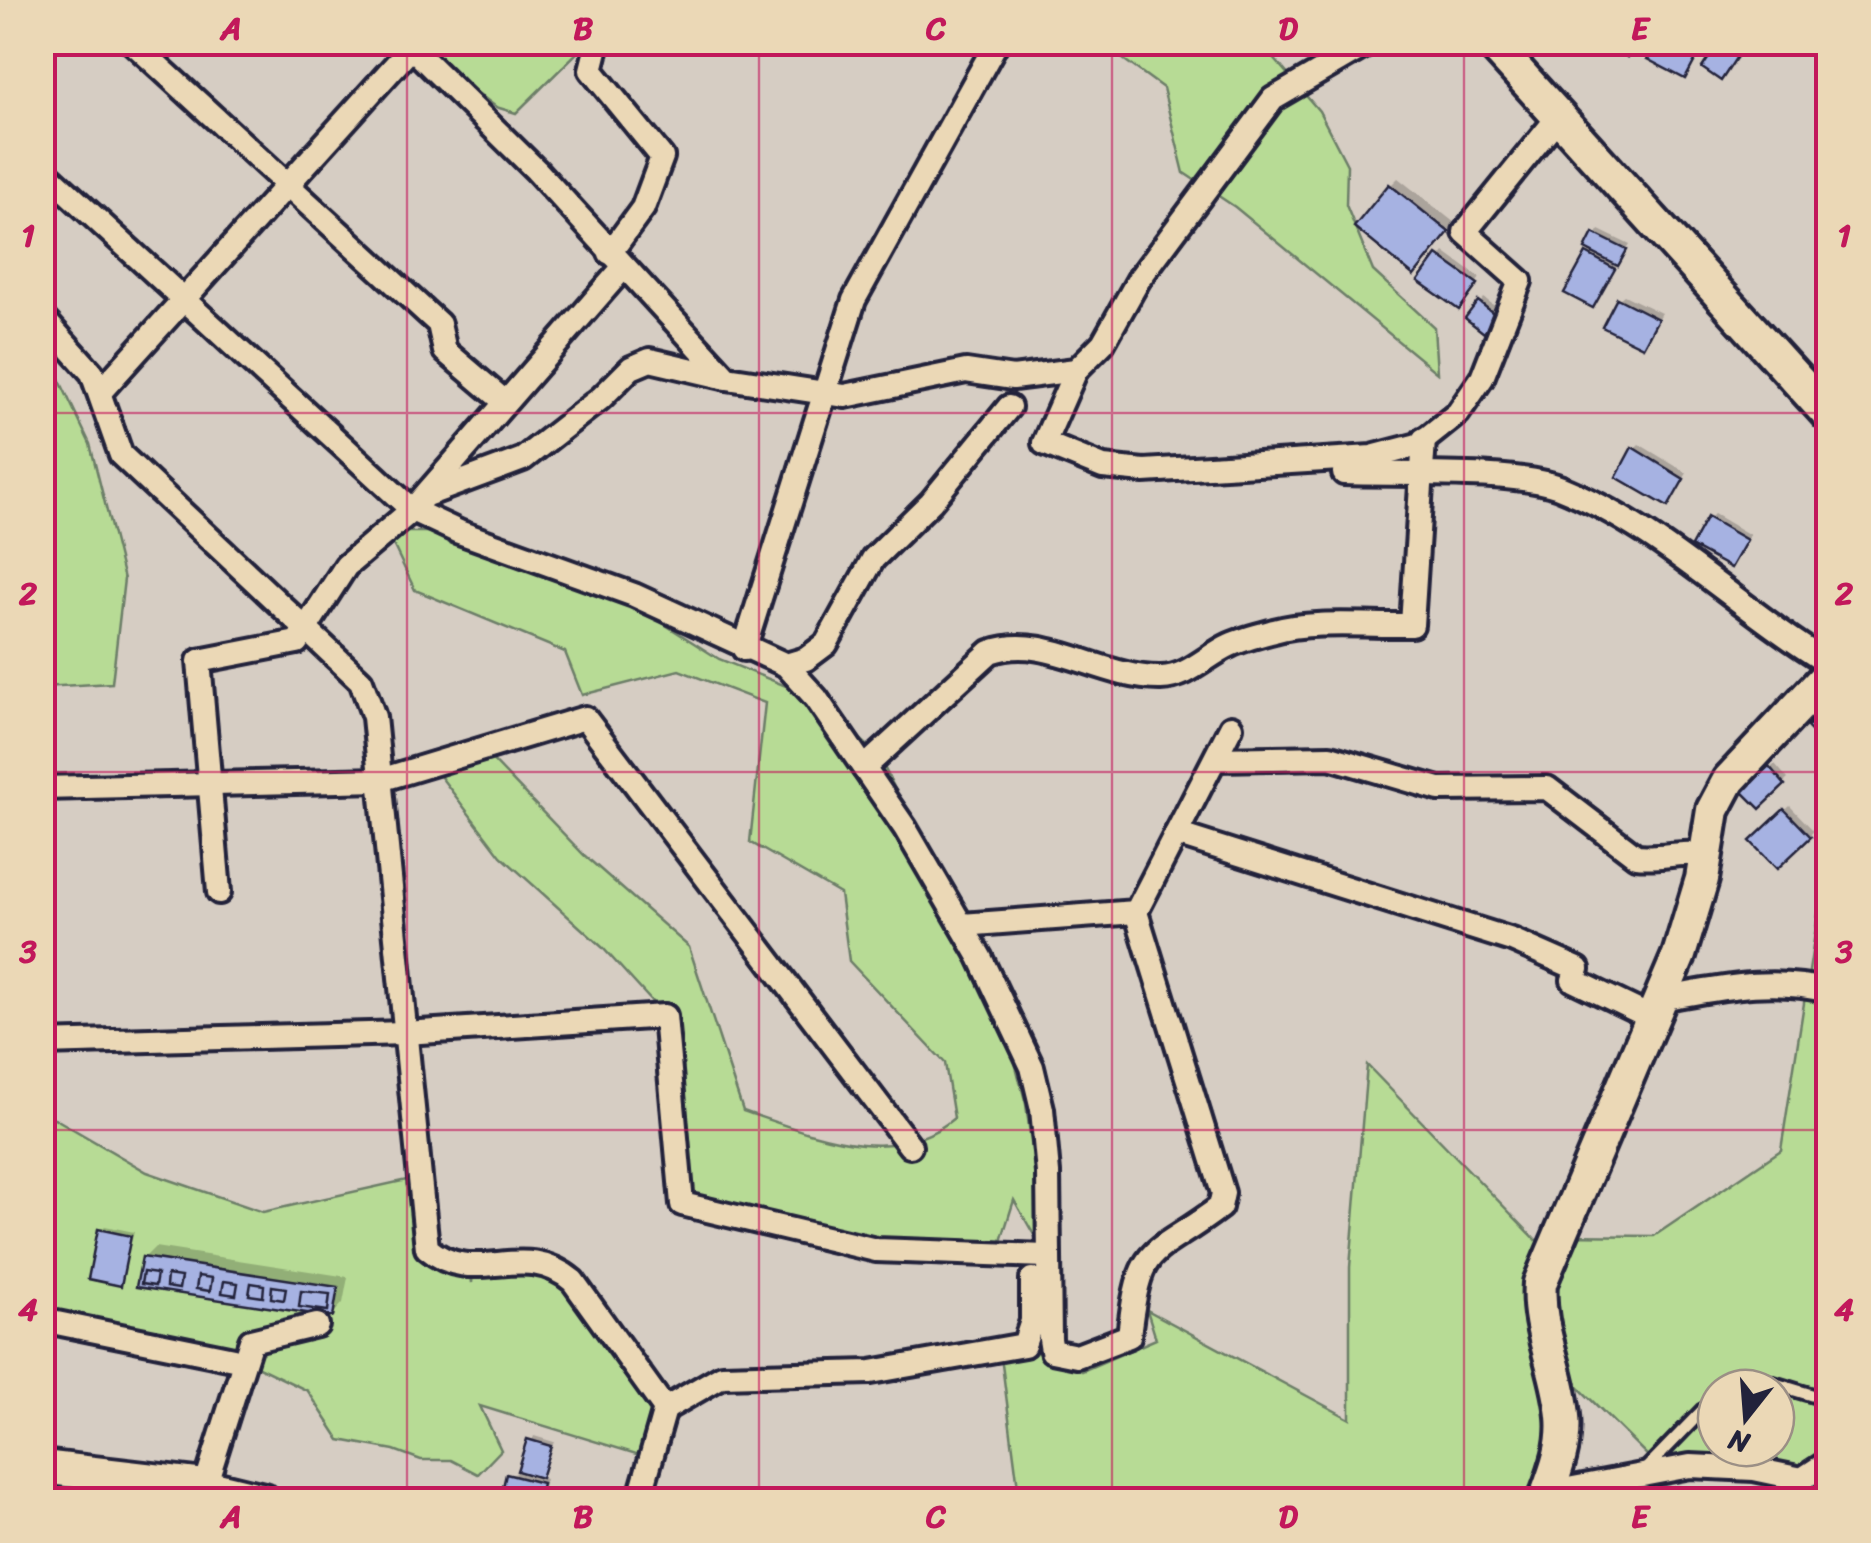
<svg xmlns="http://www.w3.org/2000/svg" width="1871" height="1543" font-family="Sriracha,sans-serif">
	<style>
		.green { fill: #b7db95; stroke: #6c7e68; stroke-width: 2.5; fill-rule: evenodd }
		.shadow { fill: #0003 }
		.building { fill: #a6b2e2; stroke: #22223b; stroke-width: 2.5 }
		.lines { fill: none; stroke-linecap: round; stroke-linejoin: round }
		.lane-casing { stroke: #22223b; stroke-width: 19 }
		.street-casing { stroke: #22223b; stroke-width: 30 }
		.secondary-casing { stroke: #22223b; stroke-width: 40 }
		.lane { stroke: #ebd8b6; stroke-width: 11 }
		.street { stroke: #ebd8b6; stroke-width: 22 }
		.secondary { stroke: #ebd8b6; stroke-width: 32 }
		.grid { fill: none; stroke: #c2185b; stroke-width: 2.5; stroke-opacity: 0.55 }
		.neatline { fill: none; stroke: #c2185b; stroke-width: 4 }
		.grid-label { font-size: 32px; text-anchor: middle; font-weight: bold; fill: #c2185b }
	</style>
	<rect width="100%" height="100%" fill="#d6cdc3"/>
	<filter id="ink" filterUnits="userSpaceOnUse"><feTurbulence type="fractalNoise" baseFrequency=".01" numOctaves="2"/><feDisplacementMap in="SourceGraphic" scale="20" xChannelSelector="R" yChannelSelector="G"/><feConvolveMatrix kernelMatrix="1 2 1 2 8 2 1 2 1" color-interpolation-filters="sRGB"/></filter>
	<g filter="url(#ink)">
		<g class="green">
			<path d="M413 43H587L516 113 496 107Z"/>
			<path d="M1101 43H1261L1319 111 1347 165 1346 205 1373 271 1434 327 1437 373 1235 207 1184 173 1163 88Z"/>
			<path d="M43 345 90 444 124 579 112 683 43 687Z"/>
			<path d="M387 532H459L598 582 719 659 816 698 878 755 996 991 1026 1104 1046 1256 1014 1200 997 1254 855 1245 682 1204 665 1016 602 947 501 856 431 764 482 749 584 855 689 947 743 1111C812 1134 893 1170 954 1118L945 1063 849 961 840 894 750 842 765 703 679 670 582 695 565 652 415 590Z"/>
			<path d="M1820 901 1828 915V1456L1778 1474 1660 1468 1562 1371 1561 1452 1531 1500H1028L1019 1495 1000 1349 1052 1351 1082 1371 1156 1339 1147 1310 1350 1419V1267L1367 1065 1546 1250 1559 1235 1654 1236 1781 1150ZM1716 1388H1776V1448H1716Z"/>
			<path d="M42 1111 147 1172 263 1212 420 1177 427 1248 470 1266 472 1283 473 1272 524 1260 573 1281 665 1409 646 1457 480 1406 501 1450 478 1474 451 1460H421L394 1450 340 1440 308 1391 244 1360 43 1317Z"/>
		</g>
		<g class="shadow">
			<path d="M1659 42H1693L1702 47 1689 71Z"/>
			<path d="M1722 42 1743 47 1725 73 1706 67Z"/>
			<path d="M1398 178 1455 223 1421 265 1391 185Z"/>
			<path d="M1599 230 1630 245 1593 305 1588 254Z"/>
			<path d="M1444 252 1480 278 1463 302 1422 281Z"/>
			<path d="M1624 295 1661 313 1643 344 1619 299Z"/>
			<path d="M1484 298 1500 310 1489 325 1480 303Z"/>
			<path d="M1639 444 1687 473 1672 499 1634 449Z"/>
			<path d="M1714 514 1750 535 1735 561 1709 519Z"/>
			<path d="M1775 764 1788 779 1760 806 1746 791Z"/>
			<path d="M1790 806 1814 831 1777 866 1754 841Z"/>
			<path d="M105 1226 134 1232 120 1283 100 1230Z"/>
			<path d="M155 1247 348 1277 343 1303 333 1314 144 1258Z"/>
			<path d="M534 1436 554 1442 538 1477 545 1479 540 1500H502L508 1476 519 1472Z"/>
		</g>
		<g class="building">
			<path d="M1610 42H1637L1627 57Z"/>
			<path d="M1656 42H1680L1699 53 1685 79 1647 59Z"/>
			<path d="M1719 42 1740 52 1721 81 1702 68Z"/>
			<path d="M1389 184 1449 232 1414 276 1354 227Z"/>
			<path d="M1593 233 1627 250 1618 266 1585 249Z"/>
			<path d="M1586 253 1615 269 1593 308 1564 293Z"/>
			<path d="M1437 255 1478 284 1459 310 1418 281Z"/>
			<path d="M1617 298 1658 319 1643 347 1602 327Z"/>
			<path d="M1478 301 1497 316 1484 333 1465 318Z"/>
			<path d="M1632 447 1684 479 1668 507 1616 477Z"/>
			<path d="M1707 517 1747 540 1731 568 1691 546Z"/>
			<path d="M1828 707V749L1807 727Z"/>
			<path d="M1769 766 1785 785 1760 809 1742 791Z"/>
			<path d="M1784 809 1811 837 1777 869 1750 841Z"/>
			<path d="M98 1229 131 1236 121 1286 88 1279Z"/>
			<path d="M142 1257 338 1287 333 1317 136 1287Z"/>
			<path d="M143 1272 157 1274 155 1286 141 1284Z"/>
			<path d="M167 1275 181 1277 179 1289 166 1287Z"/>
			<path d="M198 1276 212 1278 210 1291 196 1289Z"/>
			<path d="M224 1281 238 1283 236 1295 222 1293Z"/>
			<path d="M251 1283 264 1285 263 1297 249 1295Z"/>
			<path d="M272 1286 286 1288 284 1300 271 1298Z"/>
			<path d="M301 1291 330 1294 328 1311 299 1307Z"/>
			<path d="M527 1439 551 1446 541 1478 517 1471Z"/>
			<path d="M506 1474 542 1483 538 1500H500Z"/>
		</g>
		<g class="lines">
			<g class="lane-casing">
				<g id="lane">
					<path d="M1747 1388 1762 1380 1828 1400"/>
					<path d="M1642 1473 1702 1411 1716 1404"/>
				</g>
			</g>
			<g class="street-casing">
				<g id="street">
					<path d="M132 42 439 324 445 351 505 402"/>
					<path d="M406 42 536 170 727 378 845 396 966 371 1013 378 1076 370 1103 343 1139 279 1273 99 1371 42"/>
					<path d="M598 42 591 70 662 157 643 208 610 253"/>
					<path d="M42 169 412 510 459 532 634 595 786 665 816 698 905 828 980 957 1032 1067 1042 1109 1048 1173 1050 1339 1052 1351 1077 1356 1129 1336C1140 1239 1150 1260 1220 1207L1223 1193 1136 912"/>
					<path d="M42 317 92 373 121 455 361 681 374 717 427 1248C475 1289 522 1238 573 1281L665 1409 639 1500"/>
					<path d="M1076 370 1044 443 1103 467 1144 471 1372 457 1418 445 1458 413 1482 378 1520 281 1465 232 1559 116"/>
					<path d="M100 392 411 48"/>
					<path d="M1345 460 1344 473C1398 475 1513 470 1559 487 1660 527 1737 608 1828 663"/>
					<path d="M429 494 523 459 601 398 631 368 650 360 727 378"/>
					<path d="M744 649 854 300 997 42"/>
					<path d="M786 665 806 659 826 644 873 559 931 502 1009 407"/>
					<path d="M1217 759 1330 757 1439 789 1547 788 1636 856C1660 859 1681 851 1706 854"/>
					<path d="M864 768 990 652C1046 632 1101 679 1161 678 1189 677 1206 656 1230 645 1243 639 1259 635 1274 631 1311 620 1372 626 1412 625L1424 439"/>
					<path d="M42 788 380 780 585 718 910 1146"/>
					<path d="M1176 834 1512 940 1578 969 1573 980 1652 1018"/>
					<path d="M219 892 199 661 297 642 346 566 412 510 622 269"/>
					<path d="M962 925 1136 912 1231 727"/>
					<path d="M1660 999C1718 989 1770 976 1828 991"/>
					<path d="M42 1043 405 1033 665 1016 682 1204 876 1250 1046 1256"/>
					<path d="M42 1320 243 1361"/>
					<path d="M665 1409 722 1376 871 1372 1024 1345 1032 1321V1279"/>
					<path d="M205 1486 251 1341 317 1325"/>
					<path d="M1547 1493 1690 1466 1754 1469 1802 1479 1828 1462"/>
				</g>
			</g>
			<g class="secondary-casing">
				<g id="secondary">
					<path d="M1491 42 1828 414"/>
					<path d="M42 1467 205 1486 263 1500"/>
					<path d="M1545 1500C1555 1473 1566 1446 1563 1416 1559 1370 1536 1328 1540 1283L1679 955 1702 879 1713 810 1729 780 1828 675"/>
				</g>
			</g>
			<use href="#lane" class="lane"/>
			<use href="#street" class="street"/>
			<use href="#secondary" class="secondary"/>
		</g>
	</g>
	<path class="grid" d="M407 42V1500M759 42V1500M1112 42V1500M1464 42V1500M42 413H1828M42 772H1828M42 1130H1828"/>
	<rect width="1871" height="1543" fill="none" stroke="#ebd8b6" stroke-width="110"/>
	<g transform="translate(1746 1418) rotate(197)"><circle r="48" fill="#ebd8b6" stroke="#9b8f85" stroke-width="2.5"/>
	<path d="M0-8L18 38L0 25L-18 38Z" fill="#22223b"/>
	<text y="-15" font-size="28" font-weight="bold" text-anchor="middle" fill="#22223b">N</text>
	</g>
	<rect x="55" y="55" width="1761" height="1433" class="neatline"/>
	<g class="grid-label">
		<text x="231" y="39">A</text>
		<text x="583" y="39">B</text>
		<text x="936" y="39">C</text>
		<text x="1288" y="39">D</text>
		<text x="1640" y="39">E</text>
		<text x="28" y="246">1</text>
		<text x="1844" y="246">1</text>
		<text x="28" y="604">2</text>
		<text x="1844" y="604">2</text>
		<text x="28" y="962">3</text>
		<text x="1844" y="962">3</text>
		<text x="28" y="1320">4</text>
		<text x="1844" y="1320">4</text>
		<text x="231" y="1527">A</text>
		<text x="583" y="1527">B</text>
		<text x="936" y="1527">C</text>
		<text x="1288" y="1527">D</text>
		<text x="1640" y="1527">E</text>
	</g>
</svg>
